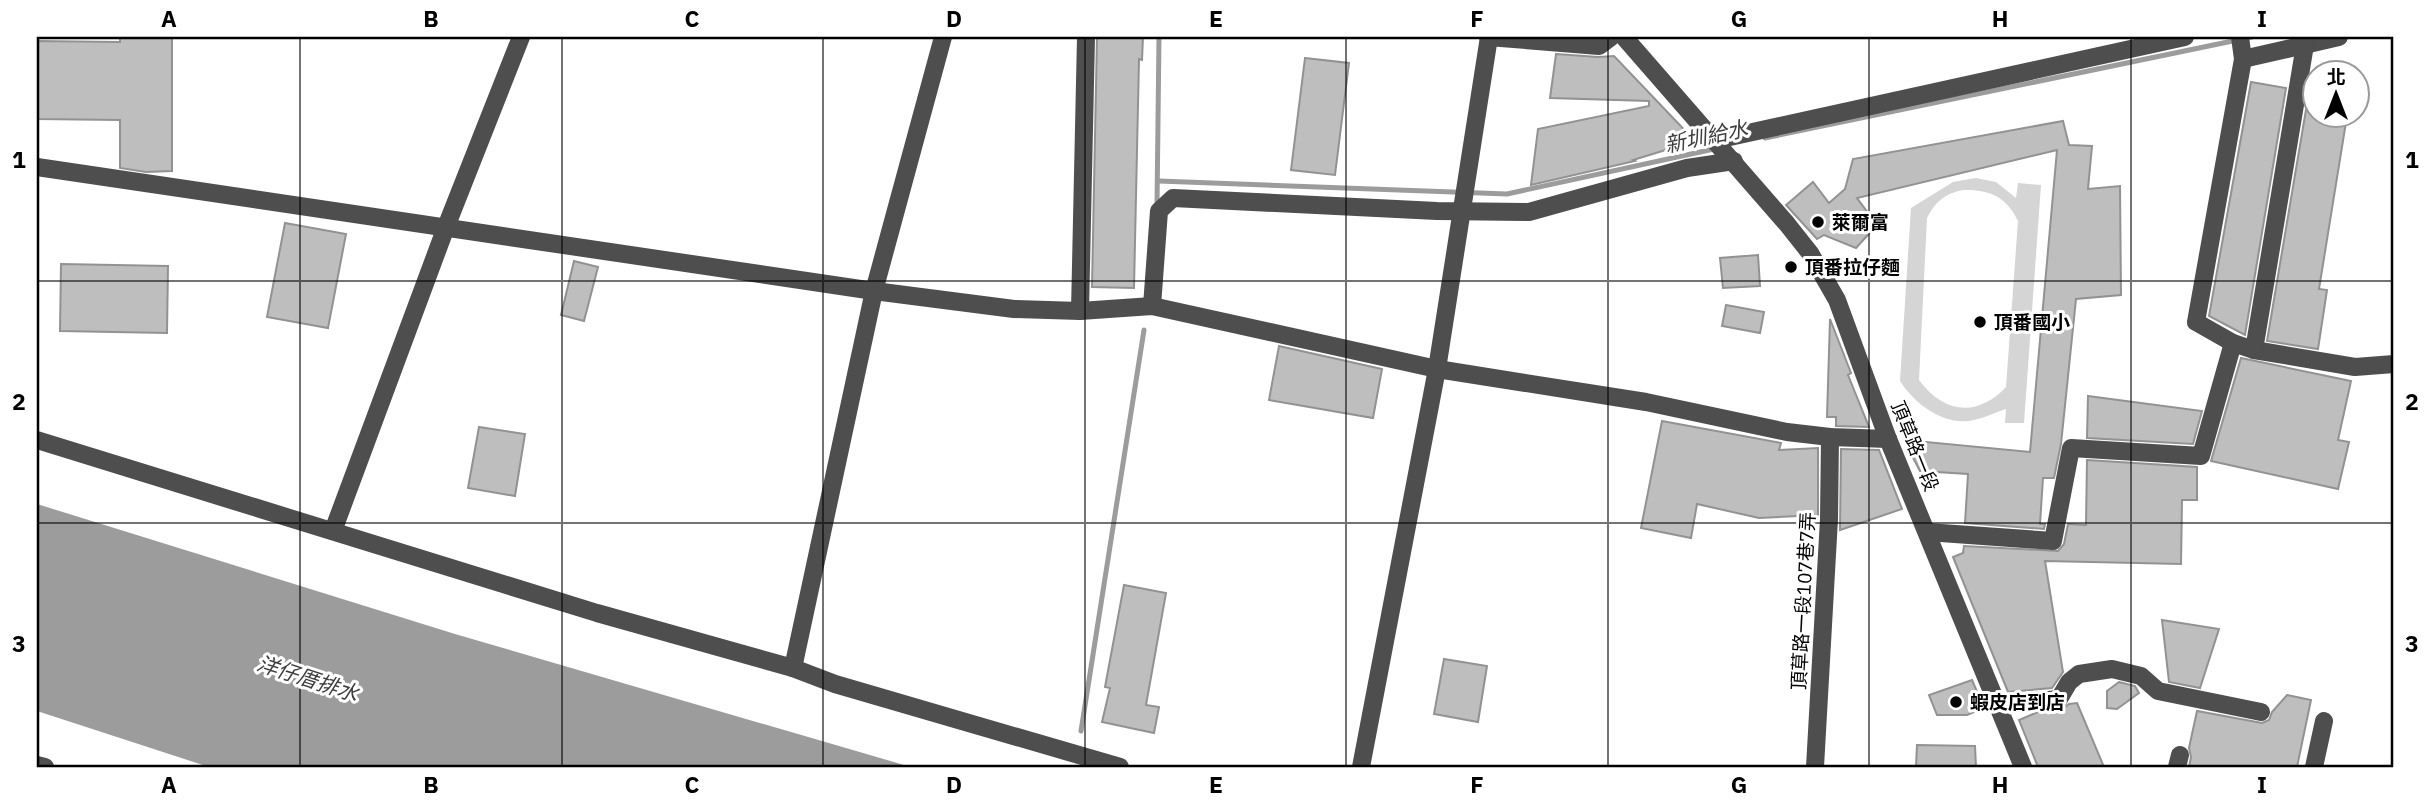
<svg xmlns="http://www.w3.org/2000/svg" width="2431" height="804" font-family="'IBM Plex Sans','Noto Sans TC',sans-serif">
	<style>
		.green { fill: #d5d5d5; fill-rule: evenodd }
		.water { fill: #9c9c9c }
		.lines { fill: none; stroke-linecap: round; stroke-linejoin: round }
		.stream { stroke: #9c9c9c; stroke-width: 5 }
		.building { fill: #bebebe; stroke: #929292; stroke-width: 2 }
		.minor { stroke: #4e4e4e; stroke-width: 18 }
		.grid { fill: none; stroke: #000; stroke-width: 2; stroke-opacity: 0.55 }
		.poi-dot { fill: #000; stroke: #fff; stroke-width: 2.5 }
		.labels { text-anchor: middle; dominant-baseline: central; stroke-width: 6; stroke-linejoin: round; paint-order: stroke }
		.poi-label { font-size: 19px; font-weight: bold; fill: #000; stroke: #fff; text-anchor: start }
		.street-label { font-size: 19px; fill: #000; stroke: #fff }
		.water-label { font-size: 21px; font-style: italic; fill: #3d3d3d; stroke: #fff }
		.neatline { fill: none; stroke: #000; stroke-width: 2.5 }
		.grid-label { font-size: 23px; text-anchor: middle; font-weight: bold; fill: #000 }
	</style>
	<rect width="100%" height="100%" fill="#fff"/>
	<path class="green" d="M1976 178 1996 182 2016 198 2018 183 2041 185 2024 423H2005L2006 409C1994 413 1982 419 1969 421 1941 424 1914 403 1900 381L1911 208 1953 182ZM1963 190C1989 189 2007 197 2018 221L2006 387C1977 418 1943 413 1919 380L1927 218C1935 202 1945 193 1963 190Z"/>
	<path class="water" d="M37 504 455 634 911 767H209L37 711Z"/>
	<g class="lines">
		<g class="stream">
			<path d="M1765 138 2252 37"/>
			<path d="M1159 181 1507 194 1714 149"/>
			<path d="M1157 205 1159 37"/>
			<path d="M1081 731 1144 330"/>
		</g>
	</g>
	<g class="building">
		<path d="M120 37H172V171L146 172 120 168V120L37 119V41L120 42Z"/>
		<path d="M1097 37H1143L1142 60 1139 59 1134 288 1092 287Z"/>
		<path d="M1556 54 1598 57 1614 56 1695 141 1633 160 1635 161 1531 185 1538 129 1649 106V101L1550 98Z"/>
		<path d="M1305 58 1349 63 1335 175 1291 170Z"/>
		<path d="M2251 82 2286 88 2245 335 2209 316Z"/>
		<path d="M2309 92 2315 93V116H2347L2319 289 2327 290 2318 349 2267 341Z"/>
		<path d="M2063 121 2069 145 2092 146 2088 189 2120 186 2121 295 2076 299 2061 444 2054 478H2043L2040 524H2045L2044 529 1965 523 1968 474 1920 471 1911 454 1916 441 2030 452 2057 150 1857 198 1877 225 1856 248 1824 235 1817 239 1786 205 1813 182 1829 203 1845 189 1853 159Z"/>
		<path d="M285 223 346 234 328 328 267 317Z"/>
		<path d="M1758 255 1760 286 1723 288 1720 258Z"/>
		<path d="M574 261 598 267 584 321 561 315Z"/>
		<path d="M61 264 168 266 167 333 60 331Z"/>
		<path d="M1726 305 1764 312 1760 333 1722 326Z"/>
		<path d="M1830 319 1851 373 1848 375 1869 427 1836 426V417H1827Z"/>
		<path d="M1279 346 1382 369 1373 418 1269 400Z"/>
		<path d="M2241 358 2351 381 2338 440 2349 442 2338 489 2211 461Z"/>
		<path d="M2088 396 2202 411 2193 444 2087 438Z"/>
		<path d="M1662 421 1781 443 1779 450 1818 448V515L1759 518 1697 504 1691 538 1641 528Z"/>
		<path d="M479 427 525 434 515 496 468 488Z"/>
		<path d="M1841 449 1879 450 1902 509 1840 530Z"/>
		<path d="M2087 460 2197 467V500H2182L2181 564 2045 561 2063 672 2052 688 2008 692 1953 557 1963 553 1964 546 2058 551 2064 544 2068 524 2086 525Z"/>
		<path d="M1124 585 1166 593 1146 705 1159 707 1154 733 1102 722 1110 688 1105 687Z"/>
		<path d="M2162 620 2219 629 2200 688 2169 682Z"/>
		<path d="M1444 659 1487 666 1478 722 1434 714Z"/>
		<path d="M1972 680 1984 708 1967 715H1937L1929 695Z"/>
		<path d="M2119 682 2135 686 2139 693 2117 709 2107 708V691Z"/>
		<path d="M2287 695 2311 700 2297 767H2189L2191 757 2189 748 2197 711 2262 723 2269 720 2272 712Z"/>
		<path d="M2077 703 2104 767H2038L2019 720 2038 712 2061 710 2069 704Z"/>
		<path d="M1917 745 1975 746 1976 767H1916Z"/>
	</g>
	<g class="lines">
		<g class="minor">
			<path d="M1488 37 1599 46 1611 37"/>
			<path d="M1624 37 1787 224 1810 253 1837 300 1888 439 2023 767"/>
			<path d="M2240 37 2243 59 2196 322 2233 343 2254 350 2355 367 2394 364"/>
			<path d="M2243 59 2339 37"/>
			<path d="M1716 140 2185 37"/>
			<path d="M37 167 874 291 1014 309 1080 311 1152 306 1437 369 1646 402 1787 432 1830 437 1888 439"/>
			<path d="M1152 306 1159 211 1173 198 1437 211 1529 212 1687 168 1734 161"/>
			<path d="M1080 311 1086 37"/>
			<path d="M2254 350 2305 45"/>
			<path d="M37 440 597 613 793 668 835 684 1120 767"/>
			<path d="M333 531 446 227 521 37"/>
			<path d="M1927 532 2053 541 2071 448 2201 456 2233 343"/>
			<path d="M793 668 874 291 943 37"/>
			<path d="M1996 705 2059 699 2069 682 2079 674 2112 669 2141 676 2158 691 2261 712"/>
			<path d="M37 765 45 767"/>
			<path d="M1361 767 1437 369 1489 37"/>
			<path d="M1815 767 1829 519 1830 437"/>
			<path d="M2177 767 2180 755"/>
			<path d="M2314 767 2324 721"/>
		</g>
	</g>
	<path class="grid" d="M300 37V767M562 37V767M823 37V767M1085 37V767M1346 37V767M1608 37V767M1869 37V767M2131 37V767M37 281H2394M37 523H2394"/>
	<g class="poi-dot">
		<circle cx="1818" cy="222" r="7"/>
		<circle cx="1791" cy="267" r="7"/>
		<circle cx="1980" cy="322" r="7"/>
		<circle cx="1956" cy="702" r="7"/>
	</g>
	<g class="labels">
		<g class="poi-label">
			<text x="1832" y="222">萊爾富</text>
			<text x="1805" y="267">頂番拉仔麵</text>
			<text x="1994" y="322">頂番國小</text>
			<text x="1970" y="702">蝦皮店到店</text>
		</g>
		<g class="street-label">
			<text transform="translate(1915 446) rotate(68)">頂草路一段</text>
			<text transform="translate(1803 601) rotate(-87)">頂草路一段107巷7弄</text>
		</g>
		<g class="water-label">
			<text transform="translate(1706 136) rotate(-12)">新圳給水</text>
			<text transform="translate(308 678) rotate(18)">洋仔厝排水</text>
		</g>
	</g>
	<rect width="2431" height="804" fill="none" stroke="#ffffff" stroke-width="77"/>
	<g transform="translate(2336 94)"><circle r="33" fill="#ffffff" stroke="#999999" stroke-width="2"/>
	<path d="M0-5L12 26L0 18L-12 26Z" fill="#000000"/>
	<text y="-10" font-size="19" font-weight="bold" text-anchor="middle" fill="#000000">北</text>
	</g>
	<rect x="38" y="38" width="2354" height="728" class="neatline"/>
	<g class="grid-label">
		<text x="169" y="27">A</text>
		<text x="431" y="27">B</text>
		<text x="692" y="27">C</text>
		<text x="954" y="27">D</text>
		<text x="1216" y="27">E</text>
		<text x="1477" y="27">F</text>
		<text x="1739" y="27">G</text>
		<text x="2000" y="27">H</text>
		<text x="2262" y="27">I</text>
		<text x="19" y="168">1</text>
		<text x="2412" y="168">1</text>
		<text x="19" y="410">2</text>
		<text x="2412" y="410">2</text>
		<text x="19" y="652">3</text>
		<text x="2412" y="652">3</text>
		<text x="169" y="793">A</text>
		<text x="431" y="793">B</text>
		<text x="692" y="793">C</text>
		<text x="954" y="793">D</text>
		<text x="1216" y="793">E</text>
		<text x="1477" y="793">F</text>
		<text x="1739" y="793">G</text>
		<text x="2000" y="793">H</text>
		<text x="2262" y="793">I</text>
	</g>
</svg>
